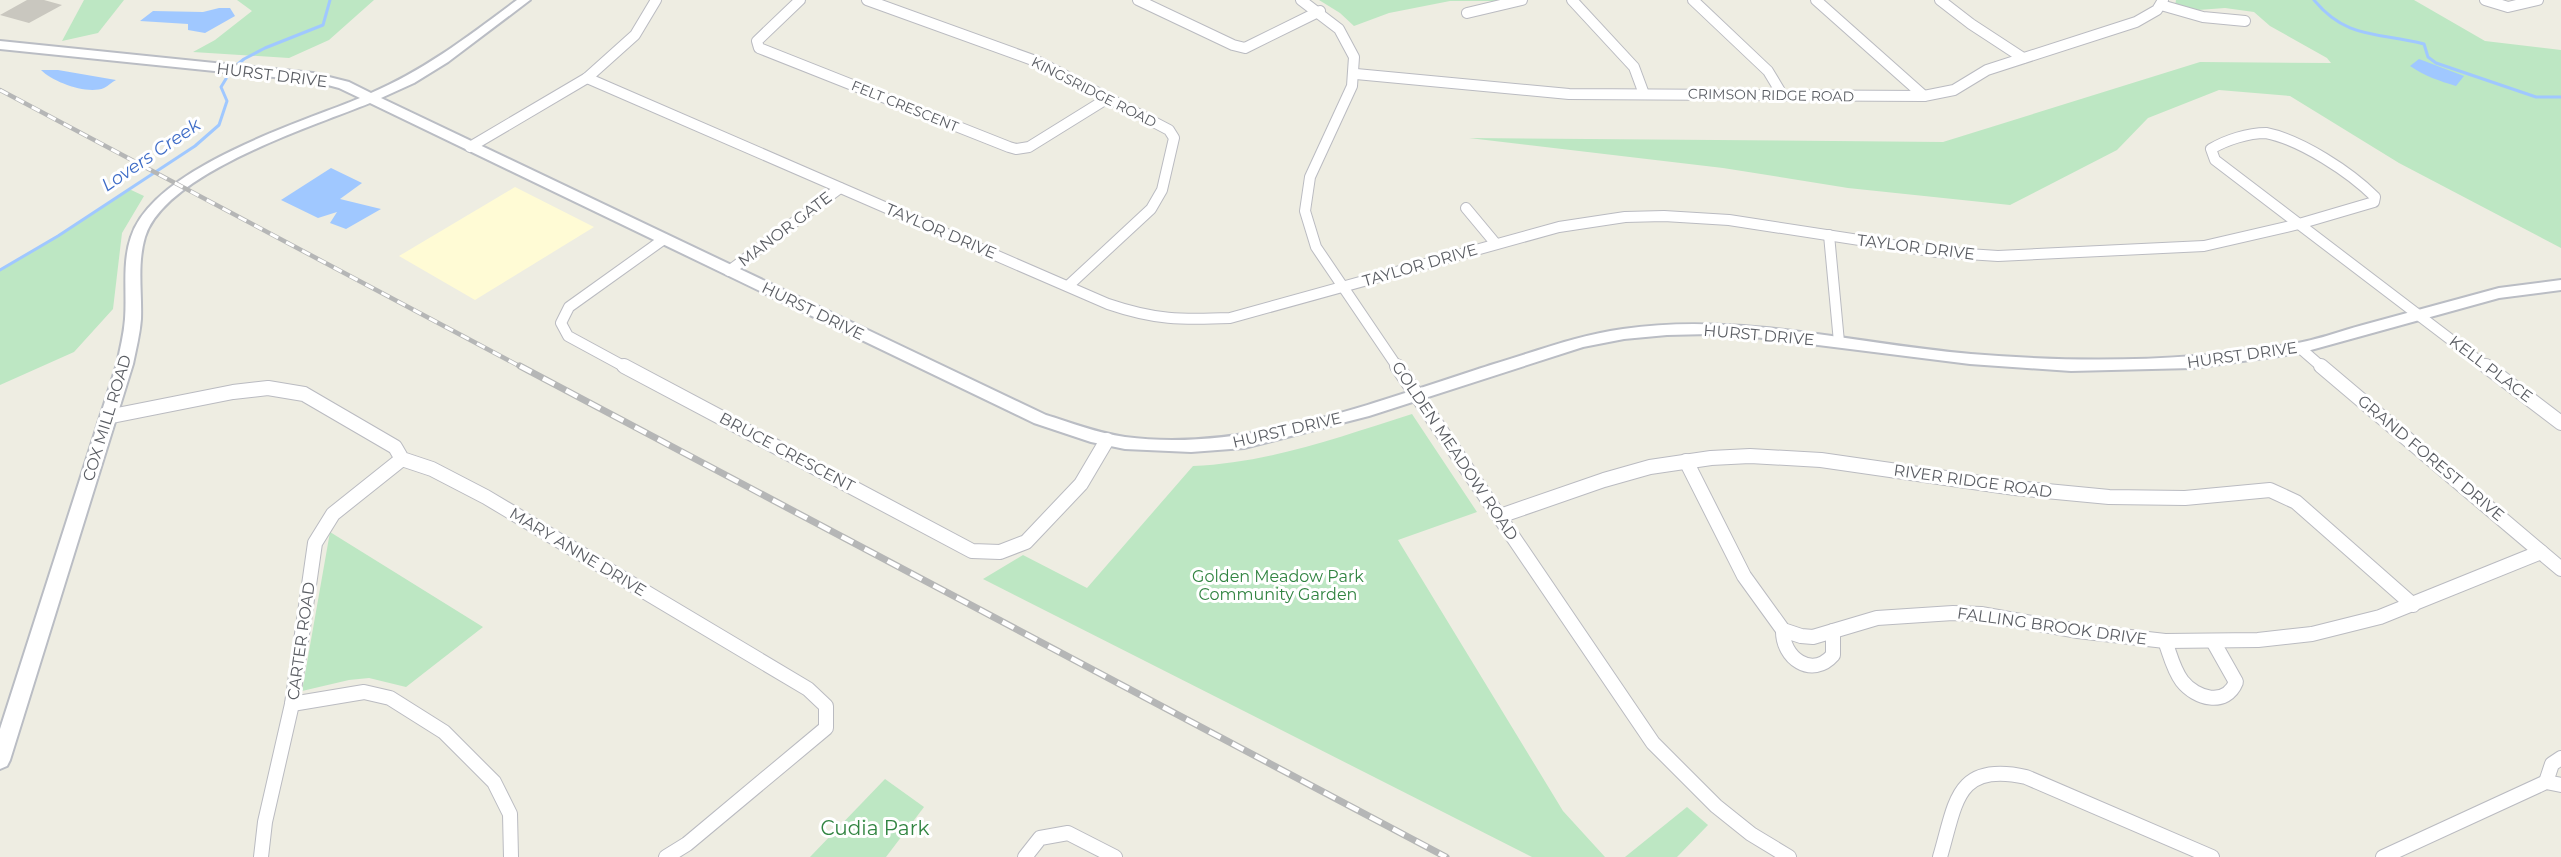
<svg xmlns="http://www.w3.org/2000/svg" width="2561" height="857" font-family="Montserrat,sans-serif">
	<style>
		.commercial { fill: #fffbd5 }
		.green { fill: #bde7c3 }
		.water { fill: #a0c8ff }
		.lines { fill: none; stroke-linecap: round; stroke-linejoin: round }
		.stream { stroke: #a0c8ff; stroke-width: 3 }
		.building { fill: #c9c7bf }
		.street-far1-casing { stroke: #babbc1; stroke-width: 12 }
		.street-casing { stroke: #babbc1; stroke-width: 16 }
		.secondary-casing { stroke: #babdc4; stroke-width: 4 }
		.street-far1 { stroke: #fff; stroke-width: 10 }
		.street { stroke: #fff; stroke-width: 14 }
		.secondary { fill: #fff; fill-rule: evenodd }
		.rail-far1-casing { stroke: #b5b6b6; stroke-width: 4.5 }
		.rail-casing { stroke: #b5b6b6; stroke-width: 7 }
		.rail-far1 { stroke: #fff; stroke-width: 3; stroke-dasharray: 9; stroke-linecap: butt }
		.rail { stroke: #fff; stroke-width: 4.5; stroke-dasharray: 13; stroke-linecap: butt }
		.labels { text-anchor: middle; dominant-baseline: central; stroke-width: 6; stroke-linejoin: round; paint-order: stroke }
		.far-street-label { font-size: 14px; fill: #5a5d63; stroke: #fff }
		.street-label { font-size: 16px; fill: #5a5d63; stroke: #fff }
		.park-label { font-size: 16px; fill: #318441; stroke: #fff }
		.water-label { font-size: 18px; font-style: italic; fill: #3f6dc7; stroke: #fff }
		.near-park-label { font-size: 20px; fill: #318441; stroke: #fff }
	</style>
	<rect width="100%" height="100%" fill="#eeede2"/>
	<path class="commercial" d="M515 187 594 227 475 300 399 256Z"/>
	<g class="green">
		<path d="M84 0H124L98 33 62 41Z"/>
		<path d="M237 0H374L329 40 289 58 193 52 215 40 252 11Z"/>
		<path d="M1319 0H1500L1501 1H1450L1389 13 1354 26 1340 13Z"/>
		<path d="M2176 0H2414L2485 41 2561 50V248L2399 163 2290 96 2219 90 2148 118 2117 150 2010 205 1848 188 1723 168 1469 138 1943 142 2200 62 2331 63 2327 58 2270 26 2254 12 2225 8 2198 10 2175 6Z"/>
		<path d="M129 189 144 196 122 233 113 309 74 352 0 385V270L58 236Z"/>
		<path d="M1412 414 1477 512 1398 540 1563 811 1605 857H1532L983 579 1023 555 1087 588 1193 466C1269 463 1339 437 1412 414Z"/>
		<path d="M330 532 483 627 406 687 369 678 349 680 302 691Z"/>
		<path d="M885 779 924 807 886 857H810Z"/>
		<path d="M1687 807 1708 825 1677 857H1625Z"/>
	</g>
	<g class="water">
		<path d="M219 8H230L235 16 205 33 188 30V24L140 21 153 11 203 12Z"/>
		<path d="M2419 59 2464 76 2456 86C2439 81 2425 76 2410 66Z"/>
		<path d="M41 70H58L116 80C112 82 108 86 104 88 87 95 53 82 41 70Z"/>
		<path d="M331 168 362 183 340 199 381 209 346 229 330 223 337 212 318 218 281 200Z"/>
	</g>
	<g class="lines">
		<g class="stream">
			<path d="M2314 0C2347 40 2378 32 2424 44L2428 57 2436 63 2536 97H2561"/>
			<path d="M0 270 58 236 195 146 219 125 227 101 221 87 232 69 244 59 265 48 323 25 330 0"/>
		</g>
	</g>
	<path class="building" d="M27 0H44L62 5 29 23 0 15Z"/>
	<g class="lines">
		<g class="street-far1-casing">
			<g id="street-far1">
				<path d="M800 0 757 41 759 48 1009 147 1016 149 1029 147 1108 98"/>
				<path d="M867 0 1041 63 1169 130 1174 138 1162 190 1151 209 1068 286"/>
				<path d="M1138 0 1233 45 1245 48 1320 11"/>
				<path d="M1301 0 1339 29 1354 57 1352 86 1310 177 1305 211 1316 247 1398 368"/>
				<path d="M1572 0 1634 67 1644 94"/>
				<path d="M1693 0 1768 71 1783 96"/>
				<path d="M1816 0 1924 96"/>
				<path d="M1940 0 1971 24 2023 58"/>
				<path d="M2485 0 2508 7 2538 0"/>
				<path d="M2161 5 2203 17 2245 21"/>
				<path d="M1467 13 1522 0"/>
				<path d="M1356 74 1569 94 1924 96 1954 90 1987 70 2136 22 2157 10 2163 0"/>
				<path d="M587 78 1108 304C1155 320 1181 320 1230 318L1559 227 1625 217 1664 216 1729 220 1937 252 1998 256 2204 246 2299 224"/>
				<path d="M2266 133C2301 140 2350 172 2375 197L2374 202 2299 224 2215 160 2211 149C2226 140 2248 133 2266 133Z"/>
				<path d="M470 147 587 78 635 35 656 0"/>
				<path d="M1466 208 1496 244"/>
				<path d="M2299 224 2488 368"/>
				<path d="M1829 235 1839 342"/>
				<path d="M729 271 840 188"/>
				<path d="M2300 348 2323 368"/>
				<path d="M627 368 568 336 561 323 569 307 664 239"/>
			</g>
		</g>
		<g class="street-casing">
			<g id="street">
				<path d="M624 366 972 551 1000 552 1026 542 1081 484 1107 440"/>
				<path d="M1397 366 1653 743 1716 806 1751 834 1789 857"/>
				<path d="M2321 366 2561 569"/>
				<path d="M2486 366 2561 423"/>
				<path d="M107 417 233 392 268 388 304 394 395 447 402 459 432 469 486 497 808 689 826 706V728L687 844 666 857"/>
				<path d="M1686 461 1744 576 1783 630 1801 636 1813 637 1877 618 1953 613 1981 614 2078 631 2165 641 2258 640 2312 634 2380 617 2541 552"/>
				<path d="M1500 516 1604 480 1650 467 1711 458 1750 456 1821 460 2015 488 2109 497 2185 498 2270 490 2296 502 2413 605"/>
				<path d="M1783 630C1782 658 1812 679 1833 655V631"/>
				<path d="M2165 641C2170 654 2173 669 2182 681 2196 699 2226 707 2236 682L2214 643"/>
				<path d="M292 704 364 692 390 698 444 732 494 782 510 814 511 857"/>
				<path d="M2546 782 2552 764 2561 758"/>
				<path d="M261 857 265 822 292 704 315 543 333 514 402 459"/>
				<path d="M1025 857 1040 838 1068 833 1115 857"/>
				<path d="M1940 857C1956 804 1955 761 2026 777L2212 857"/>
				<path d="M2383 857 2546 782 2561 785"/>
			</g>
		</g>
		<g class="secondary-casing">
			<path id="secondary" d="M517 0H530L448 62 414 83 381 98 1046 415C1072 423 1097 433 1125 437 1248 453 1378 401 1494 364 1537 351 1579 335 1623 329 1739 312 1856 344 1971 354 2079 363 2191 362 2298 343 2320 339 2341 331 2363 325 2408 313 2454 300 2499 288L2561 280V290L2499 298 2300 353 2192 368 2071 371 1970 364 1755 337 1710 334 1667 335 1624 339 1583 347 1369 416 1244 448 1191 452 1125 449 1091 442 1034 423 370 103C311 127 165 173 145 237 137 264 142 292 141 319 140 334 136 349 133 364L10 760 7 766 0 769V729L117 364C120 349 124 334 125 319 127 292 122 263 131 237 153 168 297 124 360 98L339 88 313 81 0 49V41L313 73 349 82 371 93C425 70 470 35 517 0Z"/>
		</g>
		<use href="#street-far1" class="street-far1"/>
		<use href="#street" class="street"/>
		<use href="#secondary" class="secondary"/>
		<g class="rail-far1-casing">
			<path id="rail-far1" d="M0 90 523 368"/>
		</g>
		<g class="rail-casing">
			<path id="rail" d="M520 366 1446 857"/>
		</g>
		<use href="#rail-far1" class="rail-far1"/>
		<use href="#rail" class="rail"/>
	</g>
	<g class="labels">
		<g class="far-street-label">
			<text transform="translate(1094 92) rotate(27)">KINGSRIDGE ROAD</text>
			<text transform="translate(1771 95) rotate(1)">CRIMSON RIDGE ROAD</text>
			<text transform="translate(905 106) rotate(22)">FELT CRESCENT</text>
		</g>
		<g class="street-label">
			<text transform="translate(272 75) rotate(7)">HURST DRIVE</text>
			<text transform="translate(785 229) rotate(-37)">MANOR GATE</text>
			<text transform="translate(941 231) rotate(23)">TAYLOR DRIVE</text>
			<text transform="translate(1916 247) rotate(7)">TAYLOR DRIVE</text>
			<text transform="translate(1420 265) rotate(-16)">TAYLOR DRIVE</text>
			<text transform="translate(813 311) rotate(26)">HURST DRIVE</text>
			<text transform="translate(1759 335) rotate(5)">HURST DRIVE</text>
			<text transform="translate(2242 355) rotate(-8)">HURST DRIVE</text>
			<text transform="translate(2491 369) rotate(37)">KELL PLACE</text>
			<text transform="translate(107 418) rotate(-73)">COX MILL ROAD</text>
			<text transform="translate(1287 430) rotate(-13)">HURST DRIVE</text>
			<text transform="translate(1455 451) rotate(56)">GOLDEN MEADOW ROAD</text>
			<text transform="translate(787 452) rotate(28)">BRUCE CRESCENT</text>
			<text transform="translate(2431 458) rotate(40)">GRAND FOREST DRIVE</text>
			<text transform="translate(1973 481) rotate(8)">RIVER RIDGE ROAD</text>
			<text transform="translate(578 552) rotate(31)">MARY ANNE DRIVE</text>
			<text transform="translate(2052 626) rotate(8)">FALLING BROOK DRIVE</text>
			<text transform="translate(301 641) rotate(-82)">CARTER ROAD</text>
		</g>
		<g class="park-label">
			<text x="1278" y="576">Golden Meadow Park<tspan x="1278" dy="18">Community Garden</tspan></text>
		</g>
		<g class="water-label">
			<text transform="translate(151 155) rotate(-34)">Lovers Creek</text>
		</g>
		<g class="near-park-label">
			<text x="875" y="828">Cudia Park</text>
		</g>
	</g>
</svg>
